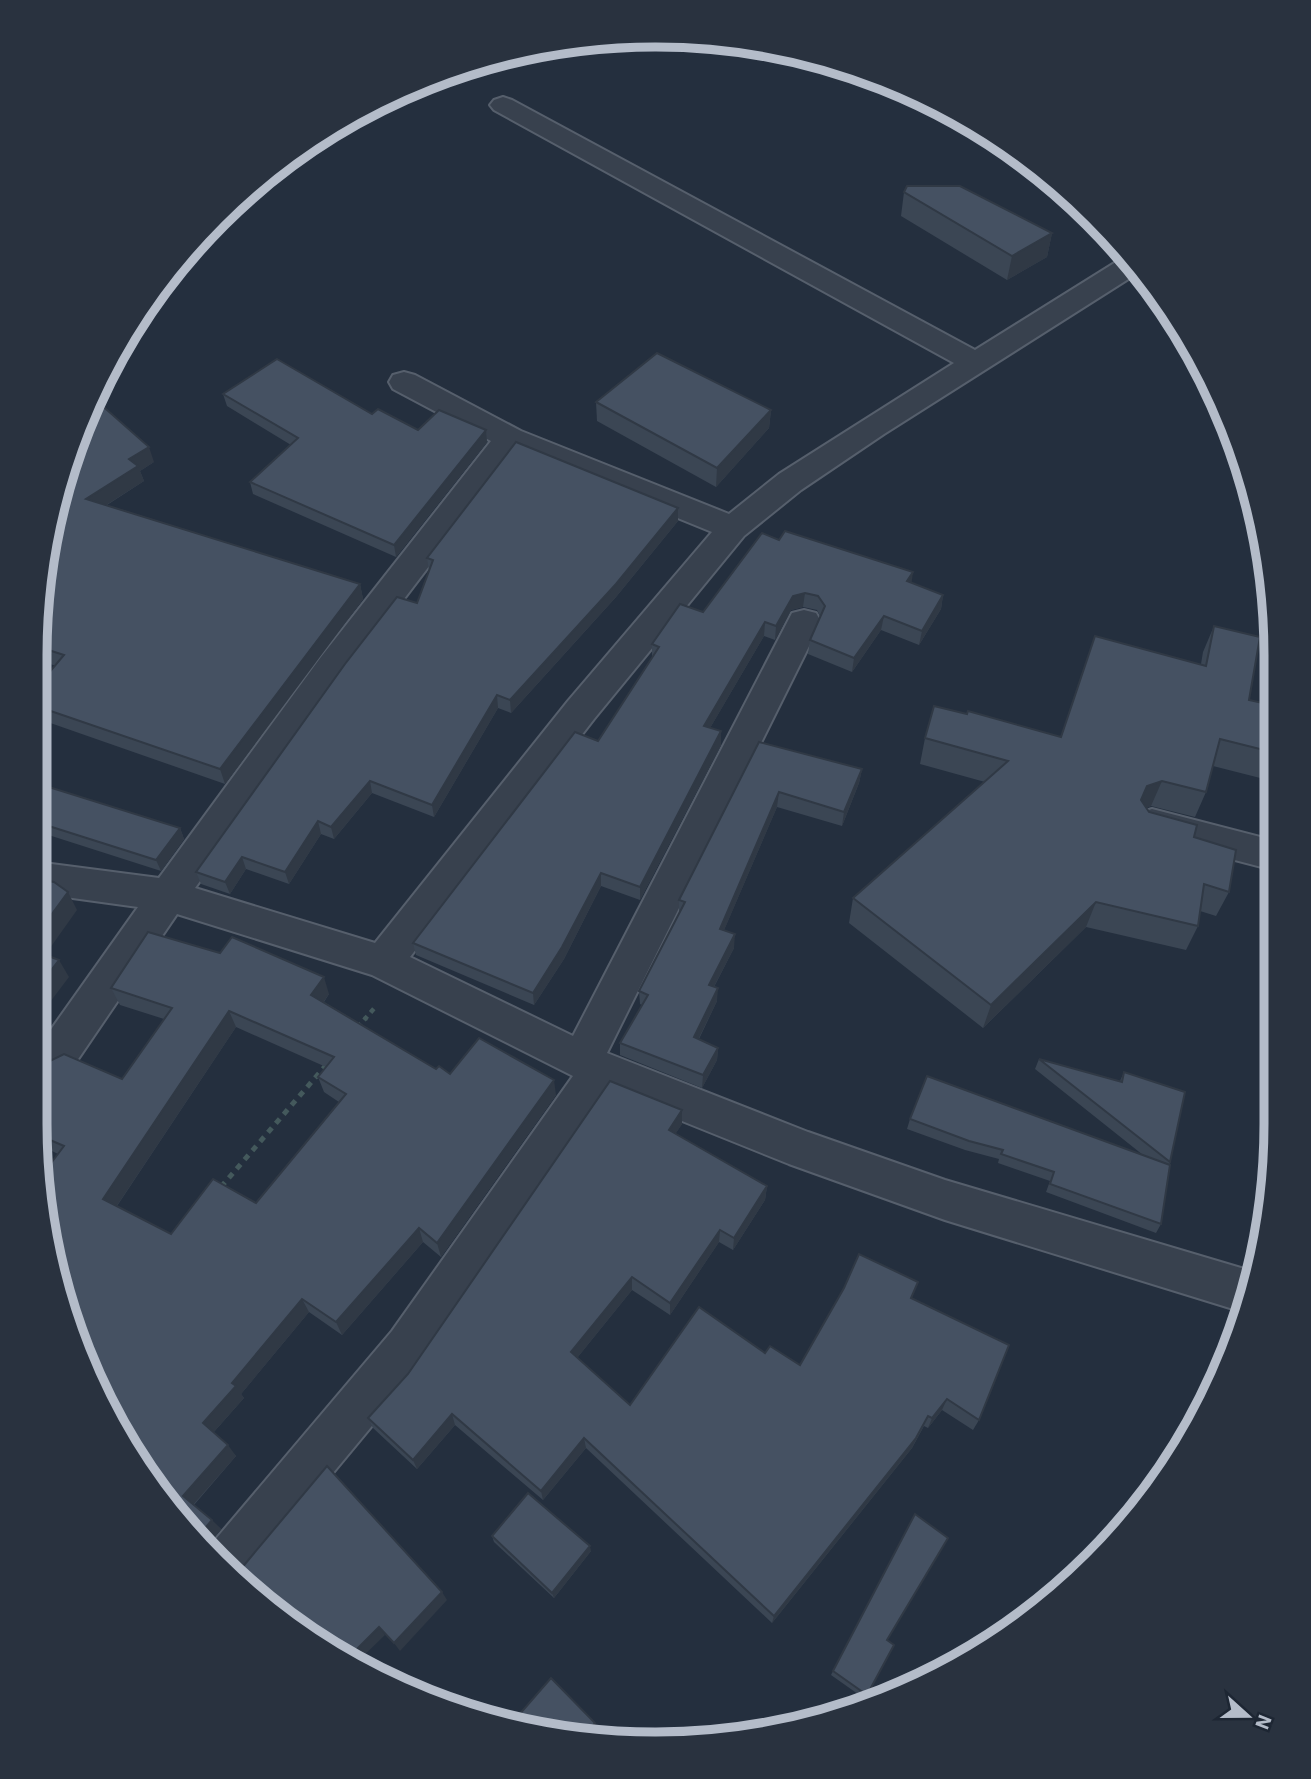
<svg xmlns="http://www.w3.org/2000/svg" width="1311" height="1779" font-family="'IBM Plex Sans',sans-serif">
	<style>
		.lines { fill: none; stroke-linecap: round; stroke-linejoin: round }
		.minor-casing { stroke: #565f6c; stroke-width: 4 }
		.path-far1 { stroke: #44595c; stroke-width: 4.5; stroke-dasharray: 5 5; stroke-linecap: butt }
		.path { stroke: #44595c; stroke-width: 5; stroke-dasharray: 6 6; stroke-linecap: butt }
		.minor { fill: #38414e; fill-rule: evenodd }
		.wall { fill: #3b4654; fill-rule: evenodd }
		.shaded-wall { fill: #303945 }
		.building { fill: #455162; stroke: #303945; stroke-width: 2; fill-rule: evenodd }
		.rim { fill: none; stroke: #b4bcc9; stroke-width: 9 }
	</style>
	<rect width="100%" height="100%" fill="#242f3e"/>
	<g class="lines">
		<g class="minor-casing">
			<g id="minor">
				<path d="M503 97 512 100 975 350 1124 257 1128 256 1141 271 884 434 801 490 744 536 594 719 410 957 573 1036 792 613 804 610 816 613 821 622 607 1053 808 1132 945 1180 1251 1271 1257 1273 1243 1312 945 1220 789 1164 610 1092 533 1207 424 1363 241 1584 210 1546 392 1331 573 1076 372 975 177 914 70 1071 55 1076 40 1071 35 1060 40 1045 138 907 36 893V862L159 878 321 657 491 441 393 389 389 382 393 375 404 372 415 375 521 431 729 514 779 474 954 363 494 110 490 105 494 100ZM516 452 712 532 568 701 375 943 195 888 346 675Z"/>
				<path d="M1152 809 1272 840 1273 870 1139 835 1133 824 1139 813Z"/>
			</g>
		</g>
		<path class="path-far1" d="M364 1020 377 1005"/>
		<g class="path">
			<path d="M357 1028 366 1018"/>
			<path d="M221 1187 327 1064"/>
		</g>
		<use href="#minor" class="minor"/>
	</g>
	<g class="wall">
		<path d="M904 192 1052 233 1047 257 1007 280 901 216Z"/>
		<path d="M223 394 418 430H486L487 442 396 557 253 494 250 482 291 445 227 406Z"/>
		<path d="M596 402 771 410 769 428 716 487 597 421Z"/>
		<path d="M154 462 140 471 144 481 107 505 360 584 363 599 225 784 36 718V688L56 666 36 659V615L56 495Z"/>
		<path d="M678 508V521L616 597 511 713 498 708 434 817 372 793 334 839 321 834 289 884 246 869 230 894 201 884 196 872 417 603 429 571 427 558Z"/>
		<path d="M779 540 911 583 943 595 941 609 919 645 881 630 852 672 808 654 810 640 820 616 817 610 803 607 791 610 775 640 764 636 710 728 721 731V745L640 900 601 886 564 959 534 1005 416 955 413 943 598 741 652 658V644L703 612Z"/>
		<path d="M1214 626 1249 700 1272 705V781L1213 766 1206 792 1195 817 1151 806 1146 808 1149 812 1194 837 1229 892 1216 916 1200 911 1198 926 1186 950 1086 927 983 1028 849 923 853 898 985 782 920 764 925 738 1061 737 1201 664 1203 652Z"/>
		<path d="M759 742 862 769 859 783 842 826 777 807 724 930 734 948 714 987 717 1001 699 1039 718 1048 717 1060 702 1088 620 1055V1043L642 1005 640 1004 639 991 679 914V900Z"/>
		<path d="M36 783 180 828 184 839 161 871 36 831Z"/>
		<path d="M111 988 329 994 324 1002 436 1069 450 1074 556 1095 441 1257 423 1242 342 1335 309 1312 241 1394 244 1398 213 1433 236 1456 194 1505 221 1529 209 1544 58 1154 38 1144 35 1124 46 1063 122 1079 164 1019 120 1005ZM236 1027 326 1067 318 1077 324 1092 339 1102 256 1203 171 1234 117 1206Z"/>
		<path d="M1039 1059 1120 1081 1124 1072 1170 1162 1161 1224 1156 1233 1046 1192 1050 1181 998 1163 999 1159 965 1150 907 1129 910 1119 1143 1155 1035 1069Z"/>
		<path d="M682 1110V1124L675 1134 767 1186 765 1200 733 1250 719 1242 670 1315 632 1290 577 1358 630 1405 765 1353 800 1365 912 1299 979 1420 973 1430 942 1410 928 1428 924 1426 912 1448 772 1623 586 1448 543 1500 455 1425 417 1469 373 1428 368 1418Z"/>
		<path d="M915 1514 867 1695 865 1699 831 1675Z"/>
		<path d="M492 1536 591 1551 554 1598 494 1542Z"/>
	</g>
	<g class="shaded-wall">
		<path d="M1052 233 1047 257 1007 280 1012 256Z"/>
		<path d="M771 410 769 428 716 487 717 468Z"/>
		<path d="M486 430 487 442 396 557 394 545Z"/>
		<path d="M149 447 154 462 140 471 144 481 92 514 86 499 129 459Z"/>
		<path d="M678 508V521L616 597 511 713 510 700Z"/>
		<path d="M913 572 911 587 907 581Z"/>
		<path d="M360 584 363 599 225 784 220 769Z"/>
		<path d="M805 593 803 607 791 610 775 640 776 626 793 596Z"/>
		<path d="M943 595 941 609 919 645 922 631Z"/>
		<path d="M884 616 881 630 852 672 854 658Z"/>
		<path d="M765 622 764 636 703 740 704 726Z"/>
		<path d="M497 695 498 708 434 817 432 805Z"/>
		<path d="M721 731V745L640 900V887Z"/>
		<path d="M862 769 859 783 842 826 844 812Z"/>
		<path d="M370 781 372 793 334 839 331 827Z"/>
		<path d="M1162 781 1151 806 1137 812 1131 825 1147 786Z"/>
		<path d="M779 792 777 807 719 942 720 929Z"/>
		<path d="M318 821 321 834 289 884 285 872Z"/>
		<path d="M180 828 184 839 161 871 156 860Z"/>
		<path d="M242 857 246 869 230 894 225 882Z"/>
		<path d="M601 873V886L564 959 534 1005 533 993Z"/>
		<path d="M68 892 77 910 38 965 35 961V937Z"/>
		<path d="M1096 902 1086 927 983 1028 991 1005Z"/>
		<path d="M735 934 734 948 708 998 709 985Z"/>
		<path d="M59 960 69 977 35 1022V991Z"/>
		<path d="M324 977 329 994 317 1011 311 995Z"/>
		<path d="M718 988 717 1001 693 1050 694 1037Z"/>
		<path d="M229 1011 236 1027 112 1213 103 1199Z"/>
		<path d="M718 1048 717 1060 702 1088 703 1075Z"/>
		<path d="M554 1080 556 1095 441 1257 437 1243Z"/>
		<path d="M682 1110V1124L669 1144V1130Z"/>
		<path d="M767 1186 765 1200 733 1250 734 1238Z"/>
		<path d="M419 1228 423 1242 342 1335 336 1322Z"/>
		<path d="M720 1230 719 1242 670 1315V1303Z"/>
		<path d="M632 1277V1290L573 1363 571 1352Z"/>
		<path d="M302 1299 309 1312 241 1394 244 1398 211 1435 203 1423 232 1383Z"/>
		<path d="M947 1399 942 1410 928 1428 932 1418Z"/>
		<path d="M452 1414 455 1425 417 1469 413 1460Z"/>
		<path d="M928 1416 912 1448 772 1623 774 1616Z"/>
		<path d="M584 1438 586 1448 543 1500 541 1491Z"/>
		<path d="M228 1445 236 1456 192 1506 183 1496Z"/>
		<path d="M212 1520 221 1529 209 1544 200 1534Z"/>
		<path d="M590 1546 591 1551 554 1598 552 1593Z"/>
		<path d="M442 1592 447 1600 400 1651 394 1643Z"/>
		<path d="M379 1627 385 1635 356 1663 348 1658Z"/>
		<path d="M595 1723 596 1728 590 1736 585 1735Z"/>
	</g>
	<g class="building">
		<path d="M907 186H960L1052 233 1012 256 904 192Z"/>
		<path d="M657 353 771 410 717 468 596 402Z"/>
		<path d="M277 359 372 414 378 409 418 430 439 410 486 430 394 545 250 482 298 438 223 394Z"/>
		<path d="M98 402 149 447 129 459 138 466 86 499 360 584 220 769 36 706V688L64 655 36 646V615L56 495Z"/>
		<path d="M516 442 678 508 616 584 510 700 497 695 432 805 370 781 331 827 318 821 285 872 242 857 225 882 196 872 345 664 397 597 417 603 433 560 427 558Z"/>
		<path d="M785 531 913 572 907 581 943 595 922 631 884 616 854 658 810 640 825 606 818 596 805 593 793 596 776 626 765 622 704 726 721 731 640 887 601 873 562 947 533 993 413 943 575 732 598 741 659 647 652 644 680 604 703 612 762 533 779 540Z"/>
		<path d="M1214 626 1260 637 1249 700 1272 705V752L1220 739 1206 792 1162 781 1147 786 1141 800 1149 812 1197 825 1194 837 1236 850 1229 892 1204 884 1198 926 1096 902 991 1005 853 898 1008 761 925 738 934 706 967 714 968 711 1061 737 1095 636 1206 666Z"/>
		<path d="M759 742 862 769 844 812 779 792 720 929 735 934 709 985 718 988 694 1037 718 1048 703 1075 620 1043 648 995 639 991 685 902 679 900Z"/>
		<path d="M36 783 180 828 156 860 36 822Z"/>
		<path d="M36 879 54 882 68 892 35 937Z"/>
		<path d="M148 932 220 953 232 937 324 977 311 995 436 1069 439 1066 450 1074 479 1038 554 1080 437 1243 419 1228 336 1322 302 1299 232 1383 236 1386 203 1423 228 1445 183 1496 212 1520 200 1534 118 1434 56 1284 42 1175 64 1146 36 1134 35 1124V1059L46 1063 64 1054 122 1079 172 1008 111 988ZM229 1011 334 1057 318 1077 346 1094 256 1203 213 1179 171 1234 103 1199Z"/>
		<path d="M35 951 59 960 35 991Z"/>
		<path d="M1039 1059 1122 1082 1124 1072 1185 1092 1170 1162Z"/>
		<path d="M927 1076 1170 1165 1161 1224 1050 1184 1054 1172 1001 1154 1003 1150 969 1141 910 1119Z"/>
		<path d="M610 1081 682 1110 669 1130 767 1186 734 1238 720 1230 670 1303 632 1277 571 1352 630 1405 699 1307 765 1353 770 1346 800 1365 844 1288 859 1254 918 1282 911 1298 1009 1345 979 1420 947 1399 932 1418 928 1416 916 1438 774 1616 584 1438 541 1491 452 1414 413 1460 368 1418 408 1374Z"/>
		<path d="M327 1466 442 1592 394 1643 379 1627 348 1658 308 1631 303 1625 302 1627 246 1590 235 1576Z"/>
		<path d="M528 1493 590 1546 552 1593 492 1536Z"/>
		<path d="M915 1514 948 1538 887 1640 894 1645 867 1695 833 1671Z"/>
		<path d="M551 1678 595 1723 585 1735 535 1732 511 1724Z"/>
	</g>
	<path d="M0 0H1311V1779H0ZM655 47H656A608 608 0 0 1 1264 655V1124A608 608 0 0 1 656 1732H655A608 608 0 0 1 47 1124V655A608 608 0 0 1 655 47Z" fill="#29323f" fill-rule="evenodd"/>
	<path class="rim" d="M655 47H656A608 608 0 0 1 1264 655V1124A608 608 0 0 1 656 1732H655A608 608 0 0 1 47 1124V655A608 608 0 0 1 655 47Z"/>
	<g transform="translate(1248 1716) rotate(111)" stroke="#1d2633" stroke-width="5" paint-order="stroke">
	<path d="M0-5L12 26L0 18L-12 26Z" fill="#b4bcc9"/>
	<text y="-10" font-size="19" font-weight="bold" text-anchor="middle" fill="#b4bcc9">N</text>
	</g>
</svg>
